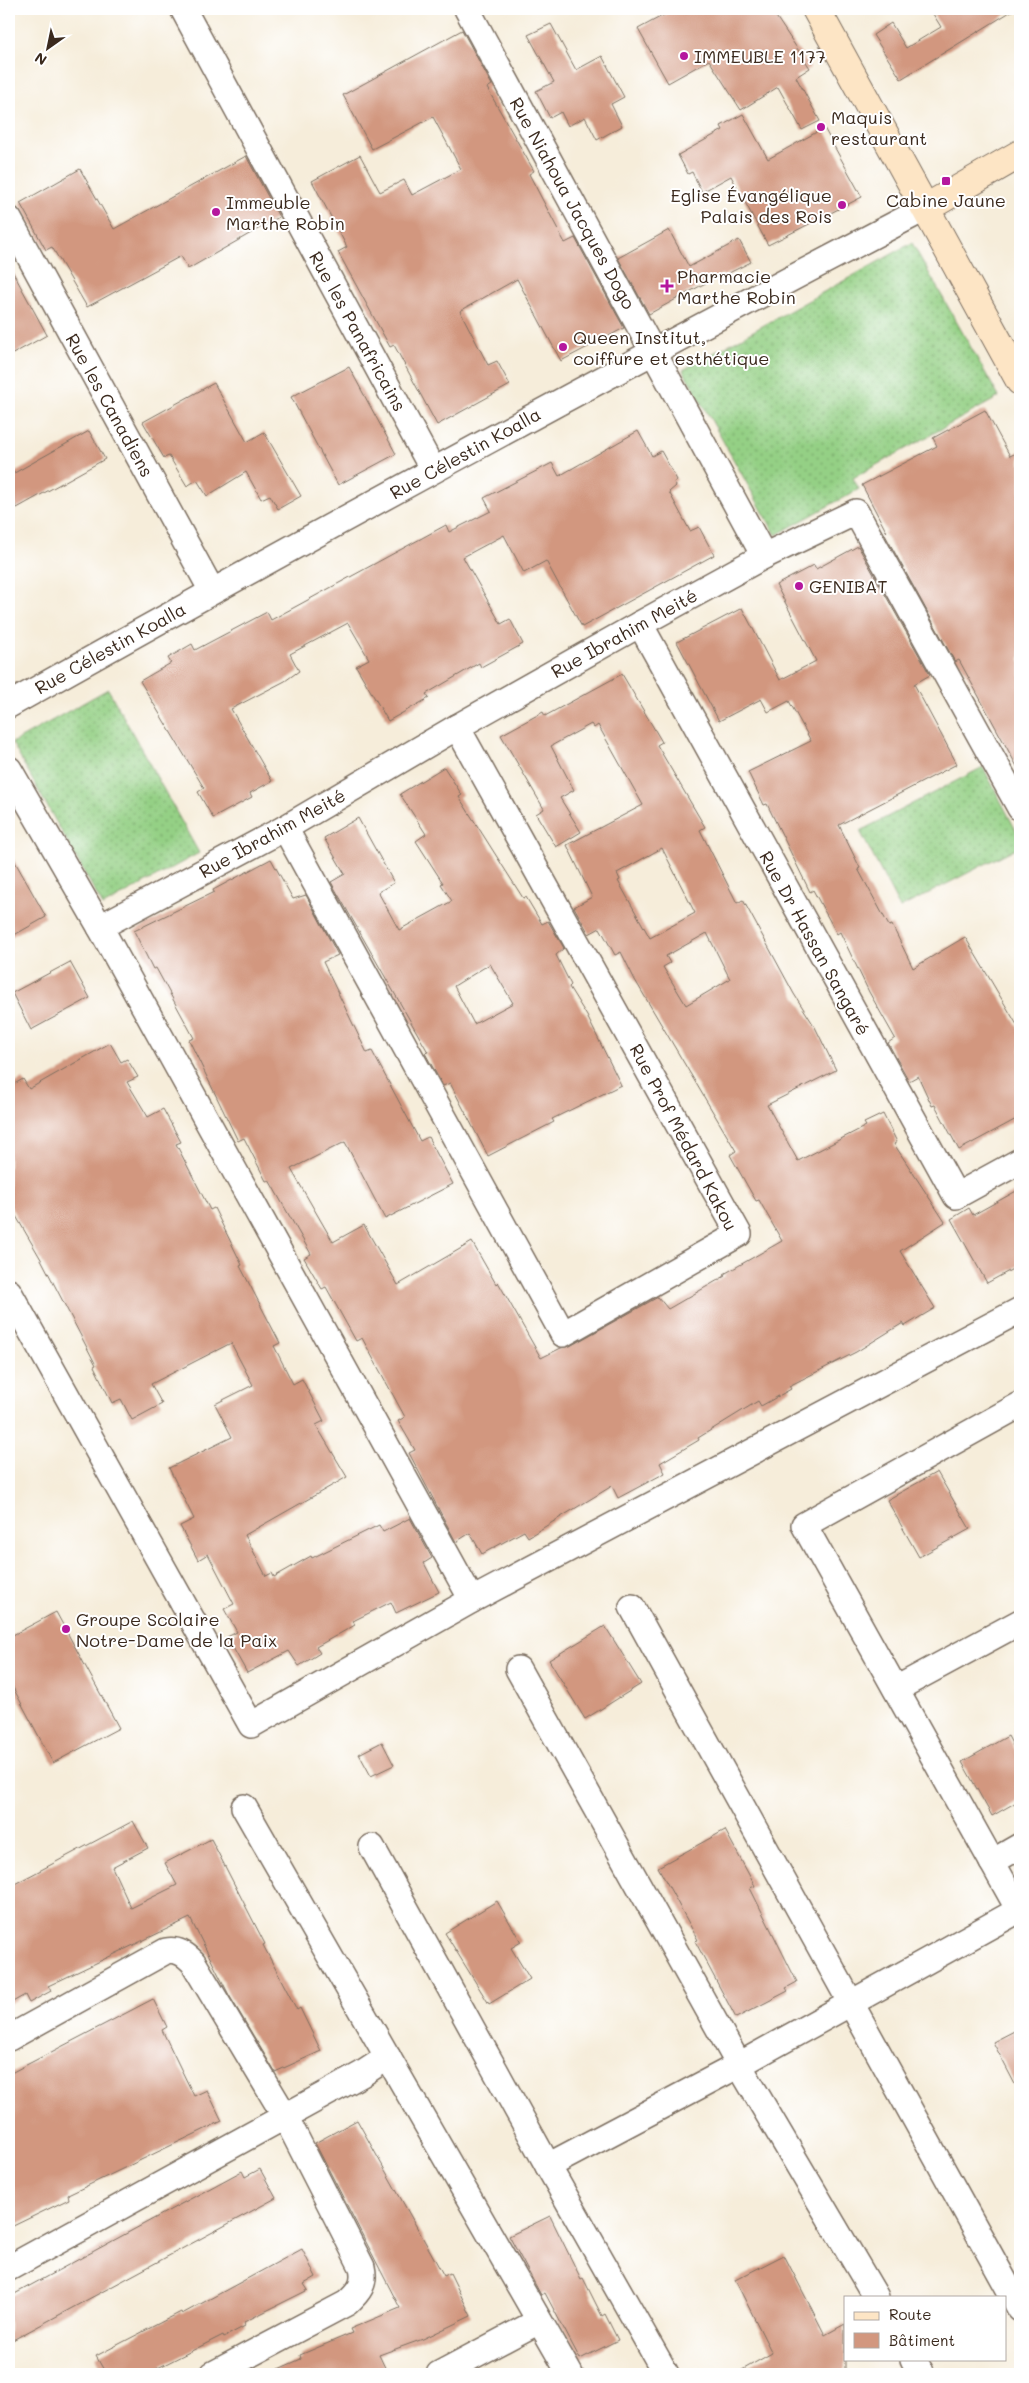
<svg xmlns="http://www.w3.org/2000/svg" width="1029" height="2383" font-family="Mali,sans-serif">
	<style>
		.grass { fill: url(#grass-dots); stroke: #687d52 }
		.building { fill: #d2977f; fill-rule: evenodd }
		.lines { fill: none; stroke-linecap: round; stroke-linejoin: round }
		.street-casing { stroke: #7c6e60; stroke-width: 28 }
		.secondary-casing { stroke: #7c6e60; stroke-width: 30 }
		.street { stroke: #fff; stroke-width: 25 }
		.secondary { stroke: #fde5c5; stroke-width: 28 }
		.poi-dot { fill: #b5179e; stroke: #fff; stroke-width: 2 }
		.labels { text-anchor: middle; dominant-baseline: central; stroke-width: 4; stroke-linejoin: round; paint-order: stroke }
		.poi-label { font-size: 18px; fill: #3b2a1e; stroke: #fff; text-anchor: start }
		.street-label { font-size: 18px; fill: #3b2a1e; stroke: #fff }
	</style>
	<defs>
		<pattern id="grass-dots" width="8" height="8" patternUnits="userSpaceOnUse" patternTransform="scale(1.25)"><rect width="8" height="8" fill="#94d085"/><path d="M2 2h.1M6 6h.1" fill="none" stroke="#7aa96c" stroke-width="1.8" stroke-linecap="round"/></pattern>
	</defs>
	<rect width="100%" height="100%" fill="#fff"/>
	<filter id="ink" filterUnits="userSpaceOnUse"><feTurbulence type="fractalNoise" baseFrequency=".02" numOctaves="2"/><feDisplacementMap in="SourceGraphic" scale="10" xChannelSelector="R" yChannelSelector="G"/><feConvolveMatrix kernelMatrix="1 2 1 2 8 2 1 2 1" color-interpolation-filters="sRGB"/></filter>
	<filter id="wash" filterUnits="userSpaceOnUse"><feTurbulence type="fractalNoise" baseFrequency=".0096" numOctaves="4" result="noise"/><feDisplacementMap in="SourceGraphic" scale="20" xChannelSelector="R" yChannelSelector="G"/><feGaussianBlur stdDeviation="1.12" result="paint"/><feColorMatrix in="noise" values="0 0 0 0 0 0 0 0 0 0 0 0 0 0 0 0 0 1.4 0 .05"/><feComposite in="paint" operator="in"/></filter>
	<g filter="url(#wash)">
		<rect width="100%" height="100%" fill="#f6edda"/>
		<g class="grass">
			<path d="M912 243 999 397 853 478 859 489 776 535 683 370Z"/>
			<path d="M108 689 199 853 103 906 12 743Z"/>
			<path d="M983 767 1020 838V846L900 908 860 831Z"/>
		</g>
		<g id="blocks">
			<g class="building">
				<path d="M675 9H771L810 68 796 77 820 121 802 130 778 87 741 110 709 60 668 83 638 29Z"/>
				<path d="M930 9H1015L901 79 873 35 891 23 906 48 941 27Z"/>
				<path d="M551 24 576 70 602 56 624 97 611 104 622 126 597 140 585 117 568 126 561 112 550 118 536 91 554 82 528 35Z"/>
				<path d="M462 30 492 85 487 88 534 171 529 174 565 243 575 238 624 328 561 361 517 279 460 311 488 365 497 361 510 385 437 425 394 345 390 347 338 252 347 247 312 181 360 155 380 192 404 180 412 195 461 169 433 117 372 149 343 95Z"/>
				<path d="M743 114 768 159 824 128 862 197 768 245 731 176 702 192 692 172 688 174 678 155 723 130 721 126Z"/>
				<path d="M246 156 279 217 188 269 181 256 87 307 52 247 46 250 20 203 80 169 114 229Z"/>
				<path d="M669 230 689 267 739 240 751 262 723 276 722 274 649 314 618 258Z"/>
				<path d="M9 265 47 335 9 356Z"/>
				<path d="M349 367 396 454 338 485 291 397Z"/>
				<path d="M214 383 247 442 264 432 301 496 278 509 270 495 261 499 246 472 207 496 197 480 187 486 169 456 164 458 143 422Z"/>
				<path d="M985 410 1010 456 1020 451V772L959 660 955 662 884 533 886 531 862 485 937 446 933 438Z"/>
				<path d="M89 431 105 459 17 508 9 494V476Z"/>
				<path d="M638 431 652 456 661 451 677 480 674 482 676 486 669 492 690 531 699 527 714 555 582 627 546 561 524 573 504 535 463 557 501 624 510 619 523 644 481 667 479 663 426 694 429 698 388 721 356 666 369 659 348 623 290 654 299 671 285 681 231 709 272 781 250 793 252 797 213 818 198 792 204 788 140 681 171 663 168 658 192 644 195 650 267 612 271 620 446 525 449 532 491 511 484 498 552 463 559 476Z"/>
				<path d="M858 546 930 675 914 684 957 764 839 825 860 868 858 869 889 926 892 925 913 968 965 937 1020 1030V1117L959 1150 935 1105 932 1106 918 1076 909 1081 888 1043 895 1038 869 992 840 932 837 934 813 890 810 892 767 804 764 805 748 772 811 741 789 701 768 712 761 699 719 721 677 642 742 608 780 680 816 661 776 585 814 565 816 569Z"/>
				<path d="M622 674 662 742 657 745 705 827 700 830 737 903 743 900 794 994 815 1027 836 1070 767 1105 798 1161 866 1126 864 1123 883 1114 897 1142 894 1144 945 1222 900 1251 935 1308 905 1326 903 1323 856 1352 789 1386 791 1389 761 1406 758 1401 698 1438 699 1440 660 1463 665 1473 618 1498 612 1486 528 1537 524 1531 482 1554 470 1533 456 1542 409 1453 415 1450 398 1421 405 1417 362 1338 356 1341 326 1287 322 1289 304 1258 311 1254 269 1180 266 1181 244 1138 238 1141 189 1040 194 1038 156 968 153 969 134 931 214 892 213 890 271 859 293 899 306 895 338 955 323 962 367 1053 372 1051 420 1141 428 1137 453 1184 385 1219 345 1142 291 1169 333 1242 364 1225 398 1285 472 1242 496 1284 498 1282 541 1358 561 1348 570 1346 658 1297 668 1309 725 1276 724 1274 782 1241 759 1200 756 1201 730 1155 736 1151 635 980 621 952 615 955 600 928 589 934 574 907 592 897 567 845 643 805 598 725 594 728 591 724 551 746 574 790 560 798 581 832 556 847 536 814 544 809 501 735 543 712 545 716ZM662 848 695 913 650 938 618 881 620 880 617 873ZM707 933 730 979 686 1005 663 967 670 963 666 956Z"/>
				<path d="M444 767 462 795 459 797 523 898 526 897 542 924 548 921 564 948 556 955 571 985 569 987 587 1016 621 1085 552 1119 554 1122 488 1156 450 1083 443 1086 425 1053 428 1052 331 882 345 874 324 838 358 818 394 883 378 892 399 930 452 901 441 884 443 883 416 841 426 834 400 794ZM490 964 513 1003 474 1024 454 986Z"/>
				<path d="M9 851 46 917 9 938Z"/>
				<path d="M70 962 90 998 31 1030 12 993Z"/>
				<path d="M110 1043 121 1062 127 1059 138 1077 127 1082 148 1117 163 1109 181 1142 176 1144 210 1210 214 1208 242 1265 240 1266 280 1343 274 1346 293 1384 302 1379 324 1421 316 1425 347 1477 245 1535 266 1576 272 1573 274 1577 311 1556 312 1558 379 1525 383 1532 410 1518 432 1558 424 1563 439 1592 396 1613 391 1602 353 1621 355 1625 316 1647 320 1653 299 1666 289 1651 247 1673 227 1637 237 1632 224 1609 234 1604 208 1554 198 1560 180 1526 194 1519 169 1468 232 1437 215 1404 253 1385 231 1343 151 1384 162 1404 132 1420 121 1399 112 1403 94 1366 96 1365 42 1261 9 1204V1087L23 1079 29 1089Z"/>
				<path d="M1020 1189V1265L987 1283 951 1219 969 1208 973 1215Z"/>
				<path d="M937 1472 970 1529 919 1557 887 1500Z"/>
				<path d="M56 1612 119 1728 53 1763 9 1680V1637Z"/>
				<path d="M605 1626 641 1684 585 1719 549 1660Z"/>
				<path d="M1008 1736 1020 1759V1800L992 1816 962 1762Z"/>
				<path d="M382 1742 394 1765 371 1776 359 1754Z"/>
				<path d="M133 1821 148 1848 112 1867 131 1908 177 1885 165 1863 211 1839 265 1944 263 1945 297 2010 300 2008 321 2051 275 2072 229 1995 190 1918 48 1986 51 1991 29 2003 25 1995 9 2004V1887Z"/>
				<path d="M725 1830 755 1886 750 1888 797 1982 786 1988 788 1991 736 2018 695 1941 698 1940 658 1867Z"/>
				<path d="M497 1901 521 1942 511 1948 530 1979 489 2004 445 1933Z"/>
				<path d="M153 1999 167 2027 162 2030 194 2096 207 2090 222 2121 68 2195 69 2199 9 2228V2074Z"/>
				<path d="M1020 2028V2094L993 2042Z"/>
				<path d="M357 2120 444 2276 450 2273 471 2316 423 2339 379 2355 388 2374H267L301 2359 300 2355 352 2333 350 2329 400 2308 315 2143Z"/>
				<path d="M260 2169 276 2198 9 2342V2297L242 2171 245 2177Z"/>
				<path d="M550 2216 581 2279 583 2278 602 2316 605 2314 618 2340 580 2359 545 2293 541 2295 509 2236Z"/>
				<path d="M302 2249 316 2277 304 2284 308 2290 244 2322 245 2326 224 2337 223 2335 146 2374H106L96 2356 181 2312 182 2314Z"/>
				<path d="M784 2255 825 2335 845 2324V2374H735L772 2353 735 2280Z"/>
			</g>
		</g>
	</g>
	<g filter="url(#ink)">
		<use href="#blocks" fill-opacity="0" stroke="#7c6e60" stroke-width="1"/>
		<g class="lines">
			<g class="street-casing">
				<g id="street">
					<path d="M183 9 433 470"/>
					<path d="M467 9 764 556"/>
					<path d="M9 219 212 591"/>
					<path d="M640 624 956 1196 1020 1161"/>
					<path d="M9 705C312 535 617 369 926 208"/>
					<path d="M9 769 100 927 472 1600"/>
					<path d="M285 828 563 1334 739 1234 457 727"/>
					<path d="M100 927 285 828 457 727 640 624 764 556 856 512 1020 808"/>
					<path d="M9 1292 251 1725 472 1600 1020 1310"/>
					<path d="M1020 1405 804 1525 1020 1912"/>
					<path d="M632 1607 1020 2309"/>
					<path d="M518 1669 739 2065 876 2297"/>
					<path d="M896 1689 1020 1622"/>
					<path d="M244 1807 570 2374"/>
					<path d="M372 1847 548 2166 666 2374"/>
					<path d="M992 1862 1020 1846"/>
					<path d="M9 2038 166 1951C178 1949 185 1954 193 1962L285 2116 362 2267C366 2284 359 2292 347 2303L213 2374"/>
					<path d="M548 2166 739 2065 1019 1910"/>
					<path d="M9 2268 362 2074 388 2057"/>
					<path d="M913 2359 922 2374"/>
					<path d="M439 2374 539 2321"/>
				</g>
			</g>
			<g class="secondary-casing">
				<g id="secondary">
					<path d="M816 9 1020 381"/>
					<path d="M926 208 1020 154"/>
				</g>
			</g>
			<use href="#street" class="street"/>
			<use href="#secondary" class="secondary"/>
		</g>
	</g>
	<g class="poi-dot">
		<circle cx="684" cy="56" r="5"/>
		<circle cx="821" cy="127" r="5"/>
		<rect x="941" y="176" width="10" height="10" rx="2.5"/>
		<circle cx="842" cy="205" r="5"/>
		<circle cx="216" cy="212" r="5"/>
		<path d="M664.5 278.5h5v5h5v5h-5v5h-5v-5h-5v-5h5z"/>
		<circle cx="563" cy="347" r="5"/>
		<circle cx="799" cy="586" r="5"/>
		<circle cx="66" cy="1629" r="5"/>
	</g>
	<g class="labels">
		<g class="poi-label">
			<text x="694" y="56">IMMEUBLE 1177</text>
			<text x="831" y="117">Maquis<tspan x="831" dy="21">restaurant</tspan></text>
			<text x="832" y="195" text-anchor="end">Eglise Évangélique<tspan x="832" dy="21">Palais des Rois</tspan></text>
			<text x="946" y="200" text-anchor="middle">Cabine Jaune</text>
			<text x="226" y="202">Immeuble<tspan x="226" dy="21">Marthe Robin</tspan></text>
			<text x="677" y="276">Pharmacie<tspan x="677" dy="21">Marthe Robin</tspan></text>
			<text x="573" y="337">Queen Institut,<tspan x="573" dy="21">coiffure et esthétique</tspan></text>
			<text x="809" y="586">GENIBAT</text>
			<text x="76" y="1619">Groupe Scolaire<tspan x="76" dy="21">Notre-Dame de la Paix</tspan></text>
		</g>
		<g class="street-label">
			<text transform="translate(573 203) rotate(61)">Rue Niahoua Jacques Dogo</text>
			<text transform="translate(358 331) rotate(61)">Rue les Panafricains</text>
			<text transform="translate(110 405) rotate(61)">Rue les Canadiens</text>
			<text transform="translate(465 453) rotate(-29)">Rue Célestin Koalla</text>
			<text transform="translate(624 633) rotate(-29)">Rue Ibrahim Meité</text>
			<text transform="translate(110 648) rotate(-29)">Rue Célestin Koalla</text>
			<text transform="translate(272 833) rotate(-29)">Rue Ibrahim Meité</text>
			<text transform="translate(815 943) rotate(61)">Rue Dr Hassan Sangaré</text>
			<text transform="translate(684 1137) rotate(62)">Rue Prof Médard Kakou</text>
		</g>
	</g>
	<rect width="1029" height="2383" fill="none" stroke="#fff" stroke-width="30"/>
	<rect x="844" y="2296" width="162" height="65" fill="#ffffff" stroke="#b1aaa5"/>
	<rect x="854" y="2312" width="25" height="8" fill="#fde5c5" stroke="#b1aaa5"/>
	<text x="889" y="2320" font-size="15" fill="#3b2a1e">Route</text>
	<rect x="854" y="2333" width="25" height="15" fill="#d2977f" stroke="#b1aaa5"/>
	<text x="889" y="2346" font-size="15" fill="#3b2a1e">Bâtiment</text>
	<g transform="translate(48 48) rotate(213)" stroke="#ffffff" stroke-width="4" paint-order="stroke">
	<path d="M0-4L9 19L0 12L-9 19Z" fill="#3b2a1e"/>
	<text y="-8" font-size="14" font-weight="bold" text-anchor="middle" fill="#3b2a1e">N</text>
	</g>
</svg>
